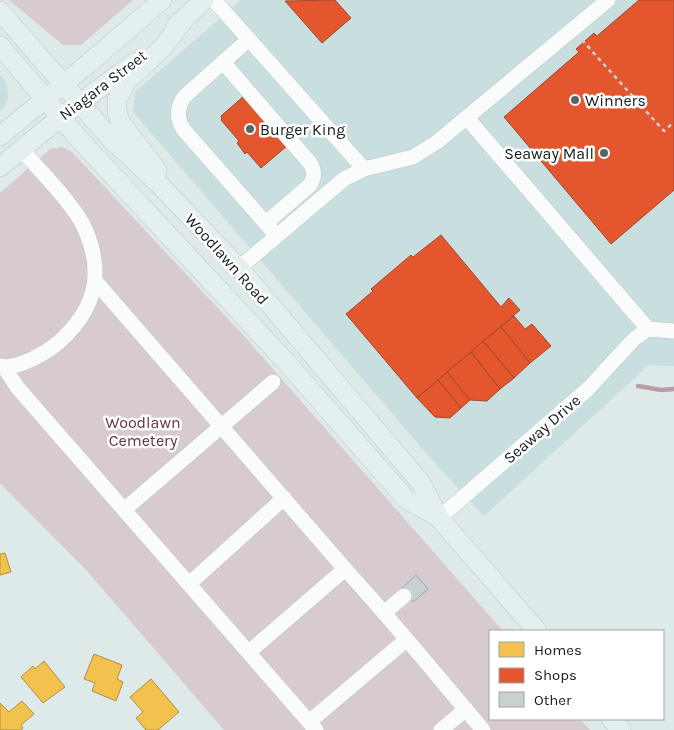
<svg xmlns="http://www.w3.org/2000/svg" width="674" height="730" font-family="Karla,sans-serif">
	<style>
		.built { fill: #c9dedf }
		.green { fill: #d7cbcf }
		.homes { fill: #f2c14e; stroke: #b0903f }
		.shops { fill: #e4572e; stroke: #a64529 }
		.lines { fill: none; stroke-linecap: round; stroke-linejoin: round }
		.stream { stroke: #b79fa5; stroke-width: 4.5 }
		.building { fill: #c8d0d1; stroke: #9fa8a8 }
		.minor-casing { stroke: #bec6c7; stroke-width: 16 }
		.major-casing { stroke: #c0c5c6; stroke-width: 20 }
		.path { stroke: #cfd2d2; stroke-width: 2.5; stroke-dasharray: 4 4; stroke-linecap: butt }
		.minor { stroke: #fafcfc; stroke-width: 15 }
		.major { stroke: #e4f0f0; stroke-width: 19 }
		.poi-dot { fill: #5b6464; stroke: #fff; stroke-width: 2 }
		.labels { text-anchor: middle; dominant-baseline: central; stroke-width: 5; stroke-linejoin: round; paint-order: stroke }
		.street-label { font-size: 16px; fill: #151c1c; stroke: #fff }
		.poi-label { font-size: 16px; fill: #151c1c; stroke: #fff; text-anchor: start }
		.park-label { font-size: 16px; fill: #693242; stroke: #fff }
	</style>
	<rect width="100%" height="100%" fill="#dee9ea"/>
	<g class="built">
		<path d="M241 0H674V366L649 365 484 516 440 469 133 112 135 92Z"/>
		<path d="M0 75 6 82 8 97 5 106 0 111Z"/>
	</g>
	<g class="green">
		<path d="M9 0H133L81 45H63Z"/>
		<path d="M62 147 72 152 243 335 503 631H490V719H580L590 730H224L87 571 0 483V193L50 149Z"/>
	</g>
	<g class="homes">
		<path d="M5 553 11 572 0 575V554Z"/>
		<path d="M94 654 122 665 117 679 123 682 116 701 92 691 95 683 84 679Z"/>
		<path d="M44 661 65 687 43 703 21 677 33 666 35 669Z"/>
		<path d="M151 679 179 712 158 730H146L136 718 143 712 130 697Z"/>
		<path d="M22 701 34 714 21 725 23 728 21 730H0V703L9 712Z"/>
	</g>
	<g class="shops">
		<path d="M335 0 351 18 322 43 285 1Z"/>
		<path d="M639 0H674V190L611 244 504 117 579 52 576 49 594 33 597 36Z"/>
		<path d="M244 96 287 146 261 168 247 152 245 154 237 143 239 141 221 120 222 119 221 116Z"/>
		<path d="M441 235 501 307 509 298 520 310 417 398 346 314 373 291 371 289 411 255 413 257Z"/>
		<path d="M514 316 525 329 532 324 551 346 530 363 501 327Z"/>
		<path d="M501 327 530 363 514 378 483 341Z"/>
		<path d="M483 341 514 378 500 389 471 352Z"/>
		<path d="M471 352 500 389 487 401 470 400 447 372Z"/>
		<path d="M447 372 470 400 461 408 438 380Z"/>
		<path d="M438 380 461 408 450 418 435 417 417 398Z"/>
	</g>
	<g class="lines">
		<path class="stream" d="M638 386 661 390 674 389"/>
	</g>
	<path class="building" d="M416 575 428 589 413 602 401 589Z"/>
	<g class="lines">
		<g class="minor-casing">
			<g id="minor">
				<path d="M214 0 364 169"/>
				<path d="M249 39 186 95C177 105 176 117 183 129L276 235"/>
				<path d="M223 62 310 163C315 171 315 177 310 185L266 223"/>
				<path d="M239 268 344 179 364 169 413 157 437 142 608 0"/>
				<path d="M96 282 345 569C393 621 437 676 483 730"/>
				<path d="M648 329 674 331"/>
				<path d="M0 366C17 370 46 353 59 342 95 310 105 274 85 229 74 204 39 170 21 149"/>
				<path d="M4 367 17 387 316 730"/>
				<path d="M125 509 273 382"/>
				<path d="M439 518 588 389 634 339 648 329 467 118"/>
				<path d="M189 584 284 498"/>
				<path d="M385 612 404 596"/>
				<path d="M249 652 345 569"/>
				<path d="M309 722 406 640"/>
				<path d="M441 730 466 709"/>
			</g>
		</g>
		<g class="major-casing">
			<g id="major">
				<path d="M0 11 110 138 158 183 239 268 421 483 439 518 537 631"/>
				<path d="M176 26 204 0"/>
				<path d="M0 46 80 140 287 363 406 499 438 517"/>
				<path d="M0 136 88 64 162 0"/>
				<path d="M0 167 61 117 135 62"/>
				<path d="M157 170 120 122 117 111V100L126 82 164 46 185 18"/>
				<path d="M611 719 621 730"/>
			</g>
		</g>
		<path class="path" d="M582 40 664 131 674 122"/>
		<use href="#minor" class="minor"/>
		<use href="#major" class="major"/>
	</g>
	<g class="poi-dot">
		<circle cx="575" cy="100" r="5"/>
		<circle cx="250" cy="129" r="5"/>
		<circle cx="604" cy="153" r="5"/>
	</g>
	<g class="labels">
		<g class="street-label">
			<text transform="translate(103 85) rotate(-37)">Niagara Street</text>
			<text transform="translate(227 259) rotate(48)">Woodlawn Road</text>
			<text transform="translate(542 429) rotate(-41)">Seaway Drive</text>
		</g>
		<g class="poi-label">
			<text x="585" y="100">Winners</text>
			<text x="260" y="129">Burger King</text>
			<text x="594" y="153" text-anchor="end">Seaway Mall</text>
		</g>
		<g class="park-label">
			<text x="143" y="422">Woodlawn<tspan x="143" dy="18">Cemetery</tspan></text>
		</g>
	</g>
	<rect x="489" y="630" width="175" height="90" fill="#ffffff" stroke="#a1a4a4"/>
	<rect x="499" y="642" width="25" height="15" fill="#f2c14e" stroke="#a1a4a4"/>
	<text x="534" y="655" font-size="15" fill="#151c1c">Homes</text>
	<rect x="499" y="668" width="25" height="15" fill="#e4572e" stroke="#a1a4a4"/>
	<text x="534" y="680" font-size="15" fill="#151c1c">Shops</text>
	<rect x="499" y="692" width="25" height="15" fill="#c8d0d1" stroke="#a1a4a4"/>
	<text x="534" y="705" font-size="15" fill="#151c1c">Other</text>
</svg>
